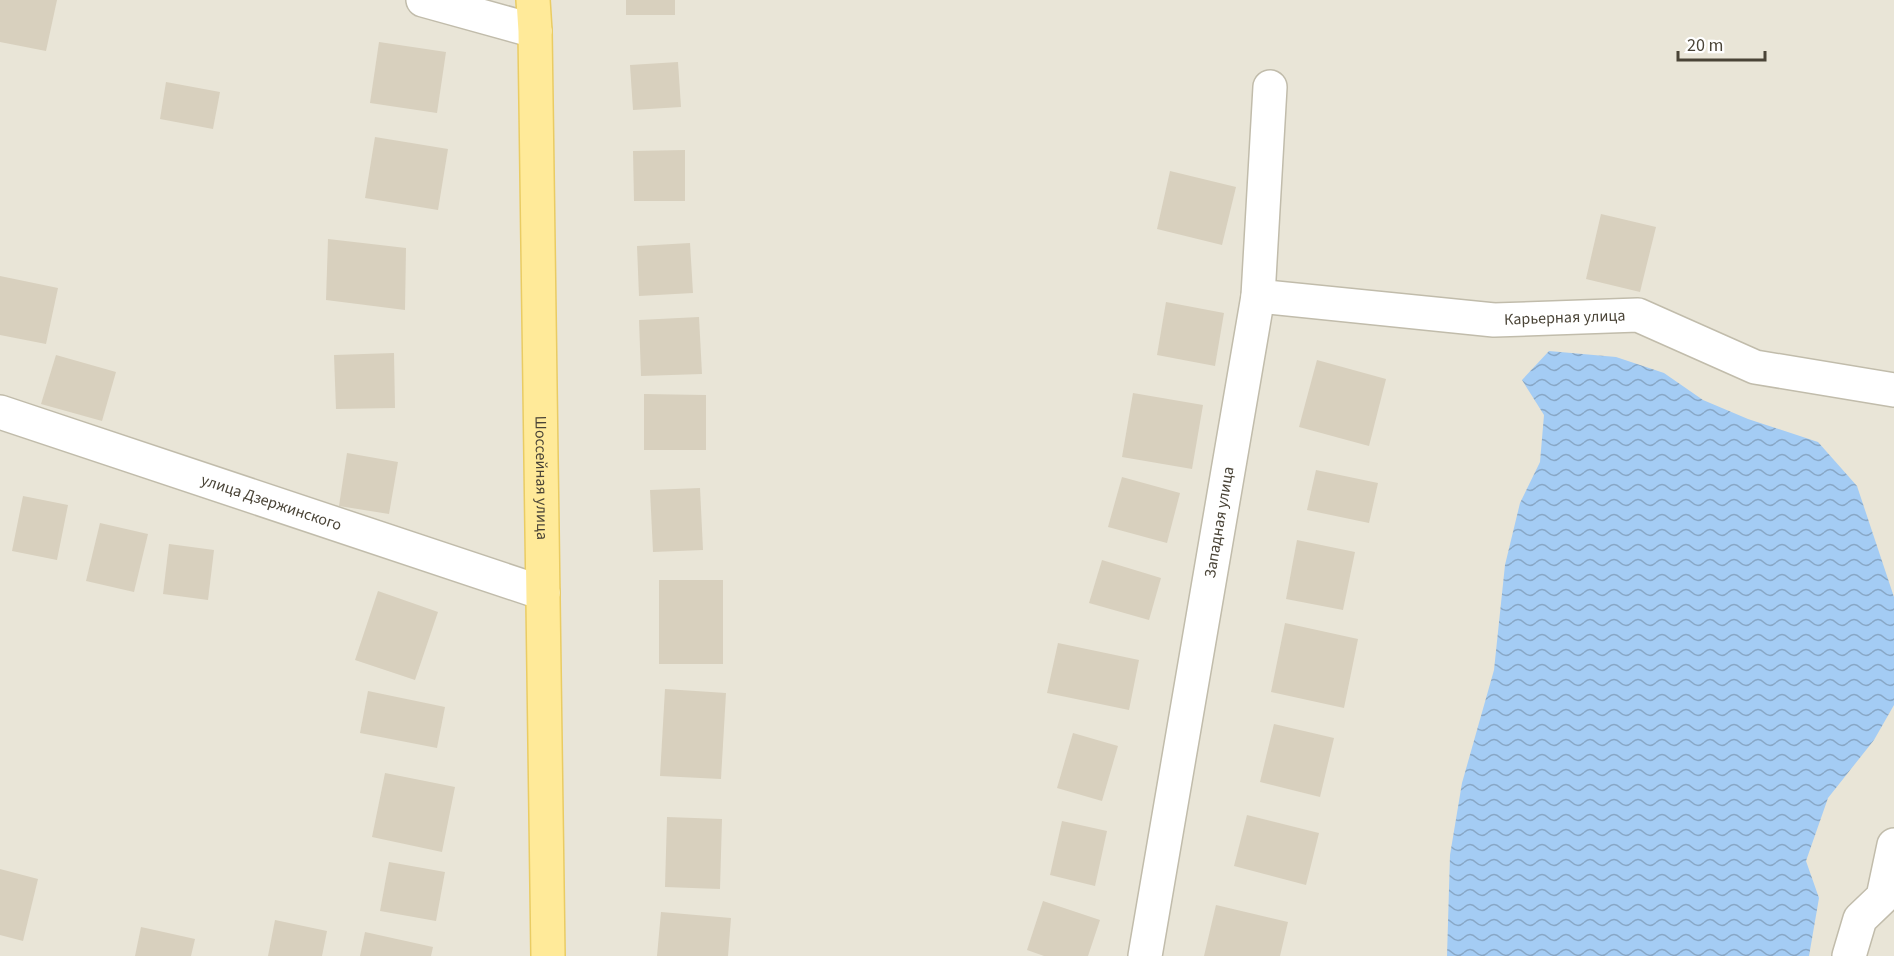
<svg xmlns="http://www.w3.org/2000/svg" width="1894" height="956" font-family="'Source Sans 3',sans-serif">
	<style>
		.residential { fill: #e9e5d7 }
		.water { fill: url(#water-waves) }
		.building { fill: #d8d0be }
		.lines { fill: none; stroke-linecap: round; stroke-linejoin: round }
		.minor-casing { stroke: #c1bcab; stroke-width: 36 }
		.major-casing { stroke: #eacc63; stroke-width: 36 }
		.minor { stroke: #fff; stroke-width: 33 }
		.major { stroke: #ffea99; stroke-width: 33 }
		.labels { text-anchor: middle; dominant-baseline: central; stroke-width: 4.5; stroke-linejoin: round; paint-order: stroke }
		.street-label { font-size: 16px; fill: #4a4437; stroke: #fff }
	</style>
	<defs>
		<pattern id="water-waves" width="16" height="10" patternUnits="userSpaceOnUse" patternTransform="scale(1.5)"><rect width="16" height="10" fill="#a4ccf4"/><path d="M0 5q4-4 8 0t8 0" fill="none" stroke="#88a7c6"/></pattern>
	</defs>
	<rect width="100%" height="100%" fill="#f5f3e9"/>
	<rect class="residential" x="0" y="0" width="1894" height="956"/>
	<path class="water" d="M1549 351 1616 357 1664 373 1703 400 1748 419 1818 442 1857 486 1894 597V705L1874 740 1828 798 1806 861 1819 898 1809 956H1447L1450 855 1462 783 1494 670 1505 565 1520 503 1540 462 1544 415 1522 380Z"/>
	<g class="building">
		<path d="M0 0H57L46 51 0 42Z"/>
		<rect x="626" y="0" width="49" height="15"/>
		<path d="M379 42 446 52 437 113 370 103Z"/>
		<path d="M678 62 681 107 633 110 630 65Z"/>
		<path d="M166 82 220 92 213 129 160 119Z"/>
		<path d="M375 137 448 149 438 210 365 198Z"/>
		<path d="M685 150V201H634L633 151Z"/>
		<path d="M1170 171 1236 187 1222 245 1157 229Z"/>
		<path d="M1601 214 1656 227 1640 292 1586 279Z"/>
		<path d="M328 239 406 248 405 310 326 300Z"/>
		<path d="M690 243 693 293 639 296 637 246Z"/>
		<path d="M0 276 58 288 46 344 0 335Z"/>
		<path d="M1166 302 1224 313 1215 366 1157 355Z"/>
		<path d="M699 317 702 374 641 376 639 320Z"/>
		<path d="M394 353 395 408 336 409 334 355Z"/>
		<path d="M56 355 116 372 102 421 41 404Z"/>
		<path d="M1317 360 1386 379 1369 446 1299 427Z"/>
		<path d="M1133 393 1203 405 1192 469 1122 457Z"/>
		<path d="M644 394 706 395V450H644Z"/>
		<path d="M347 453 398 462 389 514 339 506Z"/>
		<path d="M1316 470 1378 483 1369 523 1307 510Z"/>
		<path d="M1122 477 1180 493 1167 543 1108 527Z"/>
		<path d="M700 488 703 550 653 552 650 490Z"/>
		<path d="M23 496 68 505 57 560 12 551Z"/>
		<path d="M100 523 148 534 134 592 86 581Z"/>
		<path d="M1297 540 1355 552 1343 610 1286 599Z"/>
		<path d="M169 544 214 550 208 600 163 594Z"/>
		<path d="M1102 560 1161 578 1149 620 1089 603Z"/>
		<rect x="659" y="580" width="64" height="84"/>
		<path d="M378 591 438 612 415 680 355 660Z"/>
		<path d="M1285 623 1358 639 1344 708 1271 692Z"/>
		<path d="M1058 643 1139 660 1129 710 1047 693Z"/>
		<path d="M665 689 726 693 721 779 660 776Z"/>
		<path d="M368 691 445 707 437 748 360 733Z"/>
		<path d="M1274 724 1334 738 1320 797 1260 782Z"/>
		<path d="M1073 733 1118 746 1102 801 1057 788Z"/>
		<path d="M385 773 455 787 442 852 372 837Z"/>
		<path d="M1247 815 1319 833 1306 885 1234 866Z"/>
		<path d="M667 817 722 819 720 889 665 887Z"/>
		<path d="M1062 821 1107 831 1095 886 1050 875Z"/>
		<path d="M389 862 445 872 436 921 380 911Z"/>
		<path d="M0 869 38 879 23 941 0 935Z"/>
		<path d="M1043 901 1100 920 1088 956H1044L1027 950Z"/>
		<path d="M1216 905 1288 922 1280 956H1204Z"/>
		<path d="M661 912 731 918 728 956H657Z"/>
		<path d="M275 920 327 931 322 956H268Z"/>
		<path d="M141 927 195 939 191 956H135Z"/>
		<path d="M365 932 433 947 431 956H360Z"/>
	</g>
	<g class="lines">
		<g class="minor-casing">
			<g id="minor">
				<path d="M423 0 535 31"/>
				<path id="s1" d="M1258 296 1494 320 1638 315 1755 367 1894 390"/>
				<path id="s2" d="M0 412 543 593"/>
				<path id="s3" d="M1145 956 1258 296 1270 87"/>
				<path d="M1849 956 1860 919 1883 897 1894 845"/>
			</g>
		</g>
		<g class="major-casing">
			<g id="major">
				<path id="s4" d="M533 0 535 31 548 956"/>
			</g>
		</g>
		<use href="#minor" class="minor"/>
		<use href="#major" class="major"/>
	</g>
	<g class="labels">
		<g class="street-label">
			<text stroke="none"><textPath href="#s1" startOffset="308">Карьерная улица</textPath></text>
			<text stroke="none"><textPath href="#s4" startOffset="478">Шоссейная улица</textPath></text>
			<text stroke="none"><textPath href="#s2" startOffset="286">улица Дзержинского</textPath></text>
			<text stroke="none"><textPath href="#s3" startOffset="440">Западная улица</textPath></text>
		</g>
	</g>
	<path d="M1678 51v9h87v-9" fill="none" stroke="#4a4437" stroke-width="3"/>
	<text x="1687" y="51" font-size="18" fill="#4a4437" stroke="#ffffff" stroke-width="4.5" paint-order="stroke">20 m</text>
</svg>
